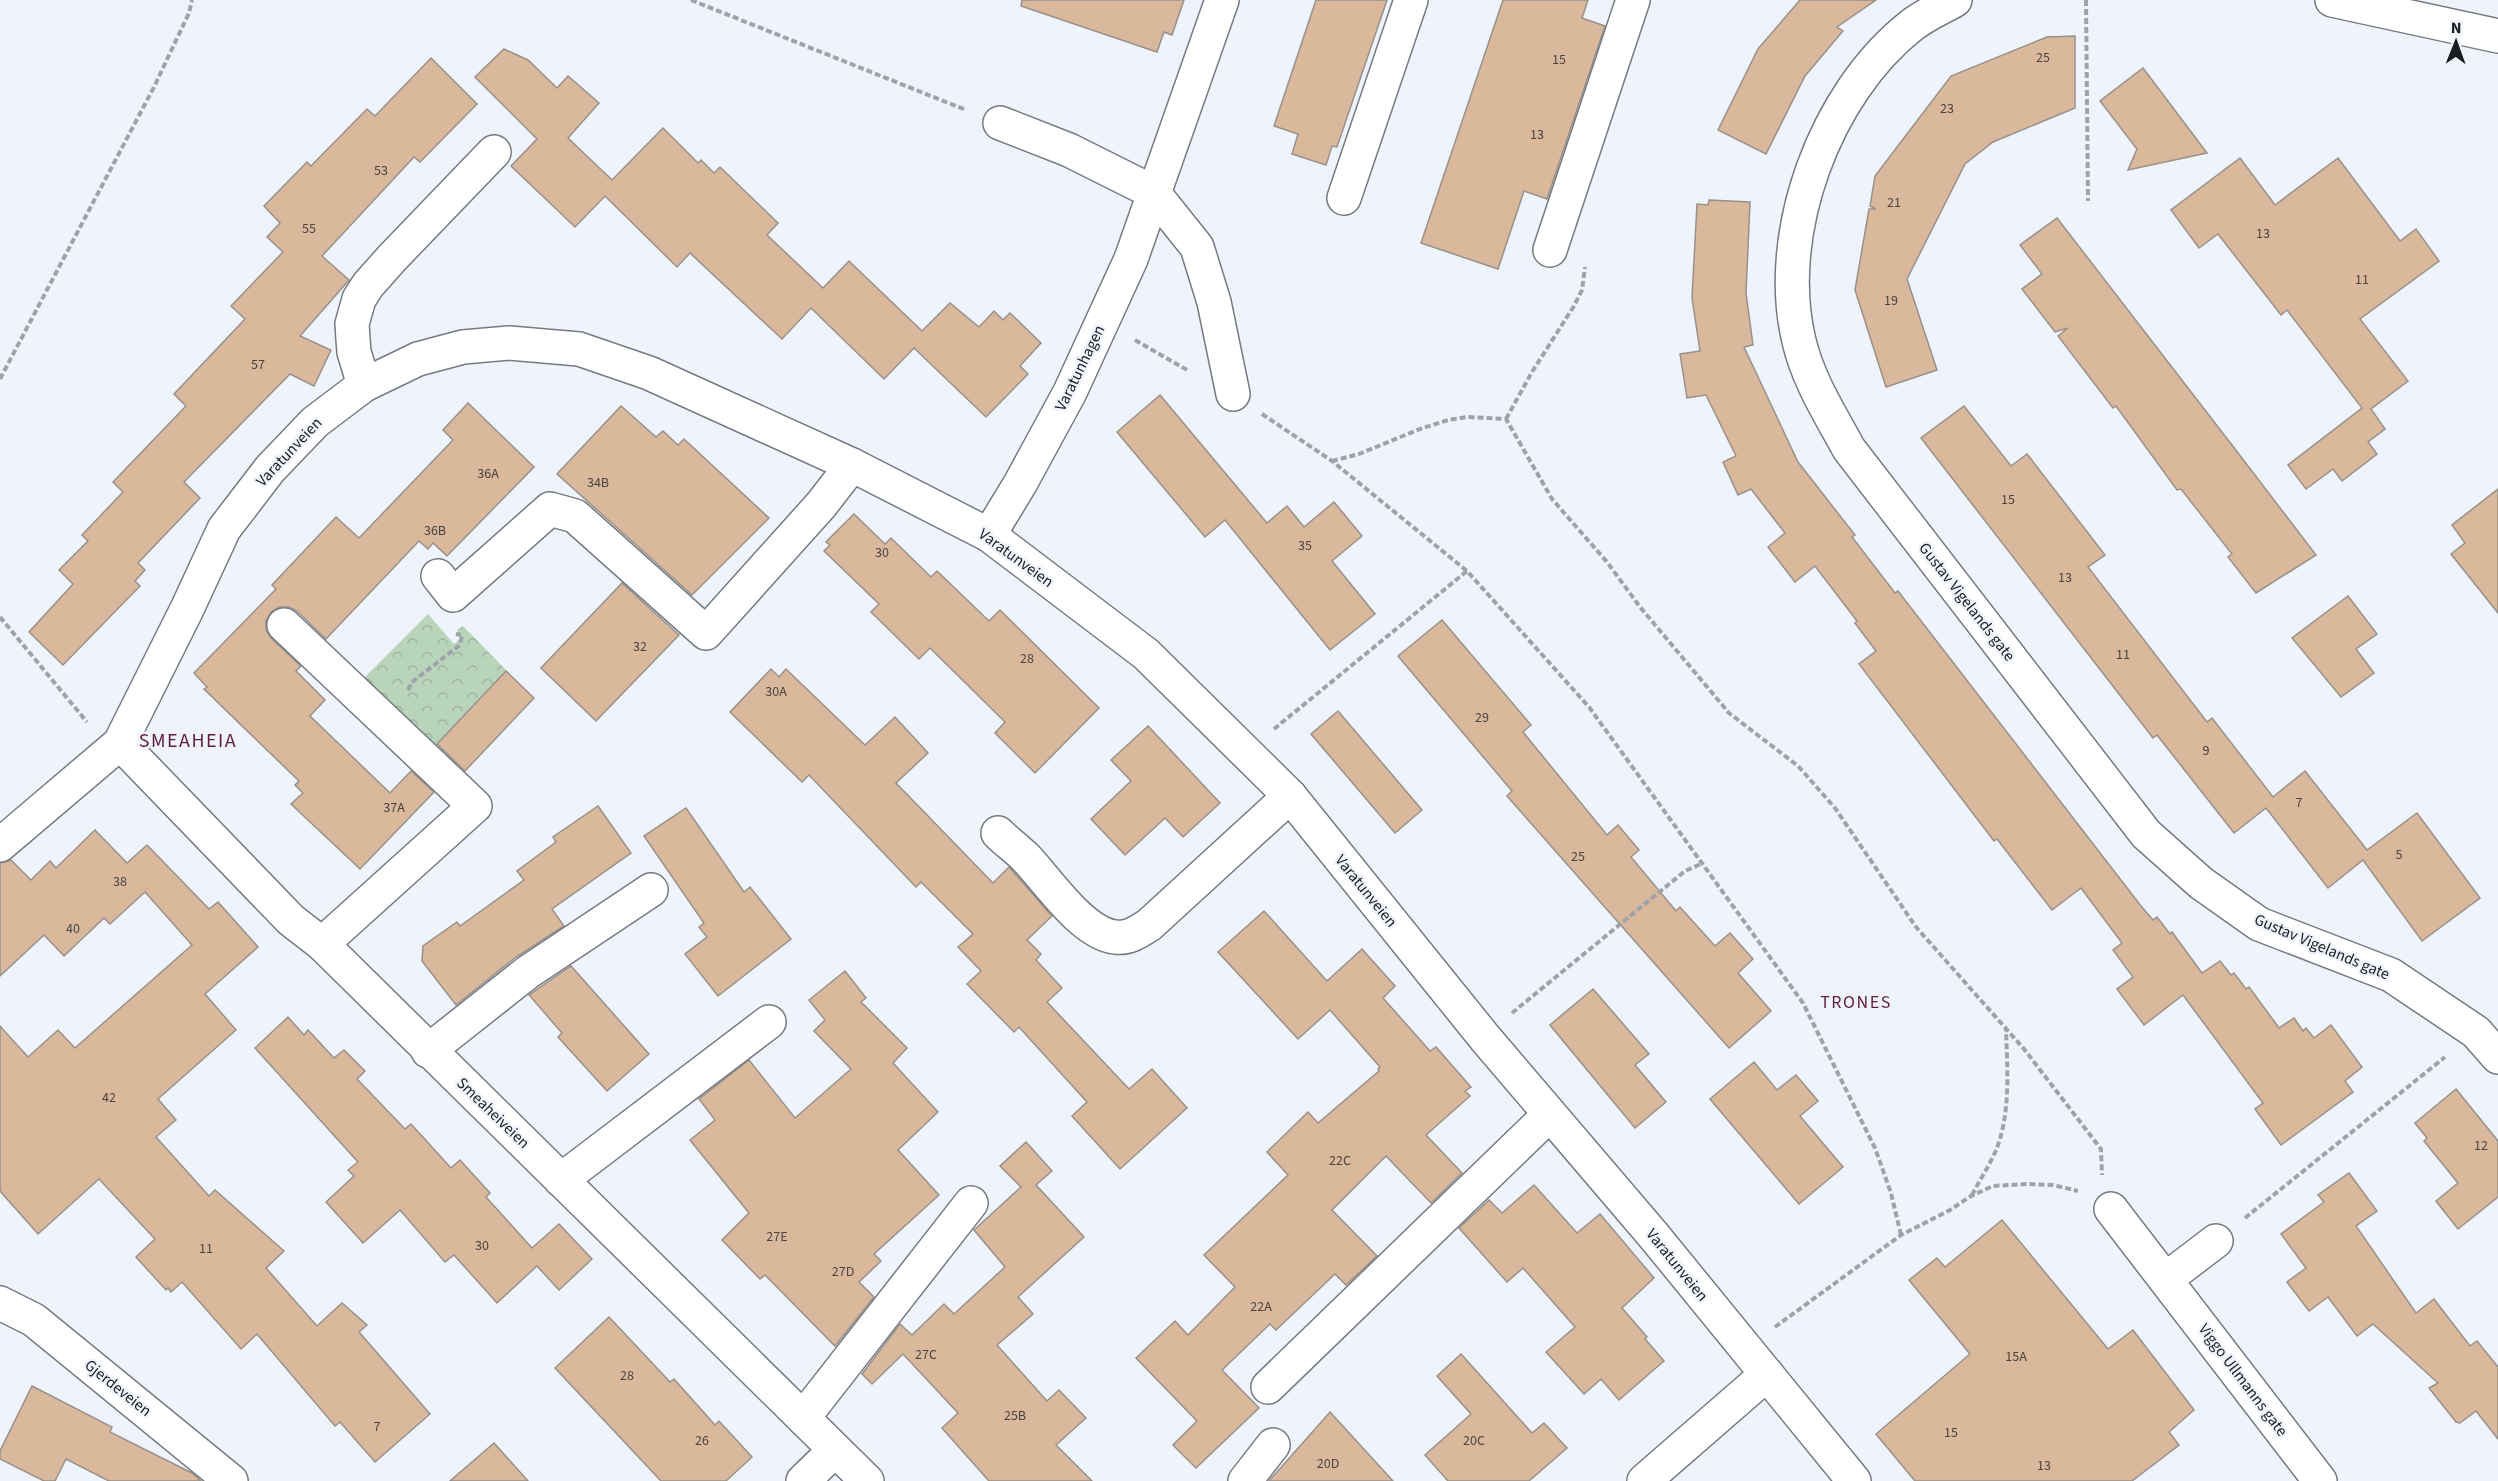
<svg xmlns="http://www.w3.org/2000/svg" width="2498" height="1481" font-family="'Source Sans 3',sans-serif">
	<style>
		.park { fill: url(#park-crowns) }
		.building { fill: #dab89c; stroke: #98918b; stroke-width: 1.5 }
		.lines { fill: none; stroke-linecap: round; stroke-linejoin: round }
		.minor-casing { stroke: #767a81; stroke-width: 36 }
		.path { stroke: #9fa2a8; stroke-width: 4; stroke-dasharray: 6 3; stroke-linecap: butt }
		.minor { stroke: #fff; stroke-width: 33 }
		.labels { text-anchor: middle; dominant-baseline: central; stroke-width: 5; stroke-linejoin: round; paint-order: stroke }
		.number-label { font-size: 14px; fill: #4c443f }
		.street-label { font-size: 16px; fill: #1c1d20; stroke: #eff4fc }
		.neighbourhood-label { font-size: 18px; letter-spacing: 1.5px; fill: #5f1d39; stroke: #eff4fc }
		.quarter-label { font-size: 20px; letter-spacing: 1.5px; fill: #5f1d39; stroke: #eff4fc }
	</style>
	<defs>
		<pattern id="park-crowns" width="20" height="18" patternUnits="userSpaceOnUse" patternTransform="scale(1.5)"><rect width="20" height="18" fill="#b8d4bb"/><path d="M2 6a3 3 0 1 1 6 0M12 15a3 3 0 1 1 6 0" fill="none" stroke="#9eb6a0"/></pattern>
	</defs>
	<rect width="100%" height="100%" fill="#eff4fc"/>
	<path class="park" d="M428 614 454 644 460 639 457 630 463 626 508 672 429 751 360 682Z"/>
	<g class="building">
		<path d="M1022 0H1184L1172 35 1164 32 1157 52 1021 6Z"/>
		<path d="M1316 0H1387L1337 147 1332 146 1326 165 1292 154 1298 134 1274 126Z"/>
		<path d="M1503 0H1588L1582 18 1605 26 1547 199 1524 191 1498 269 1421 243Z"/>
		<path d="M1800 0H1876L1837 27 1843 31 1805 76 1766 154 1718 130 1758 49Z"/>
		<path d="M2075 36V108L1993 142 1965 164 1907 279 1937 370 1886 387 1855 290 1869 209H1876L1870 206 1875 176 1951 76 2047 37Z"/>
		<path d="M504 49 528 60 557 88 568 76 599 103 568 138 612 180 663 128 698 163 701 160 714 173 720 167 778 223 767 235 823 288 849 261 922 331 950 303 979 327 994 311 1003 320 1010 313 1041 343 1020 366 1028 374 986 417 914 348 884 379 811 308 782 339 690 253 677 267 605 196 575 227 511 166 537 139 475 77Z"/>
		<path d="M431 58 477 104 420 162 414 157 322 256 349 280 300 336 331 350 314 386 290 374 184 482 200 498 138 563 145 570 135 581 140 586 63 665 29 632 73 584 59 570 88 541 82 535 123 492 113 482 186 406 174 394 245 319 231 306 283 252 267 237 280 223 264 206 307 162 311 166 367 109 375 116Z"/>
		<path d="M2143 68 2207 153 2128 170 2137 149 2100 101Z"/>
		<path d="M2240 158 2275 205 2338 158 2400 241 2416 229 2439 261 2360 319 2408 381 2371 409 2385 429 2368 442 2377 454 2342 481 2333 469 2306 489 2288 465 2362 408 2287 310 2281 315 2218 234 2199 248 2171 210Z"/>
		<path d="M1709 200 1750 202 1746 293 1753 345 1744 347 1798 462 1855 535 1852 537 1895 593 1898 591 2141 906 2153 920 2157 917 2170 934 2172 932 2202 973 2220 961 2231 975 2234 973 2246 989 2249 987 2279 1028 2294 1018 2303 1031 2306 1028 2314 1038 2331 1025 2362 1067 2345 1081 2353 1092 2281 1145 2255 1109 2263 1103 2183 995 2144 1025 2117 989 2133 977 2113 950 2122 943 2081 888 2052 910 1997 839 1994 841 1859 664 1876 651 1855 623 1857 621 1815 566 1795 582 1768 547 1785 533 1751 489 1738 495 1723 462 1736 456 1706 395 1687 398 1680 354 1700 351 1692 298 1697 204 1708 205Z"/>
		<path d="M2057 218 2235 449 2316 555 2256 593 2228 557 2232 554 2181 489 2177 490 2116 406 2113 408 2058 336 2068 328 2055 332 2022 289 2042 274 2020 245Z"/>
		<path d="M1160 395 1267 523 1287 506 1304 527 1334 502 1362 536 1332 561 1375 614 1330 650 1225 520 1205 537 1117 432Z"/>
		<path d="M468 403 534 467 447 556 433 543 428 549 419 541 326 639 297 611 289 607H279L271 612 266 621V630L271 638 301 666 296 671 325 700 310 716 390 793 411 771 434 792 360 869 291 804 303 793 295 785 299 781 204 689 207 687 194 673 276 589 272 585 336 517 359 538 453 440 443 430Z"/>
		<path d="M621 406 656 437 663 431 678 445 684 439 769 518 692 595 557 474Z"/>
		<path d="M1964 406 2011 466 2027 454 2105 555 2088 567 2207 722 2212 718 2273 797 2305 771 2367 850 2417 813 2480 898 2422 941 2363 860 2328 888 2266 808 2234 833 2157 735 2153 738 1921 438Z"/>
		<path d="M2498 489V613L2451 554 2465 543 2452 525Z"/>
		<path d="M854 514 885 544 891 538 931 577 937 571 989 621 1000 610 1099 708 1035 773 995 733 1005 722 930 648 919 659 871 612 879 604 824 551 830 545 826 542Z"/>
		<path d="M622 583 679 635 596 721 541 668Z"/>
		<path d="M2348 596 2377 634 2356 649 2374 673 2341 697 2292 638Z"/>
		<path d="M1442 620 1531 725 1523 732 1607 835 1618 825 1639 850 1631 857 1676 911 1680 907 1715 946 1730 933 1753 959 1738 973 1771 1011 1729 1048 1507 796 1512 791 1398 656Z"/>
		<path d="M771 669 779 677 786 669 865 745 895 717 928 753 896 783 993 883 1009 867 1052 916 1027 940 1041 954 1036 960 1062 988 1047 1002 1129 1089 1152 1069 1187 1108 1120 1169 1072 1116 1087 1102 1019 1027 1014 1032 967 984 981 971 958 947 973 934 921 882 916 887 809 775 802 782 730 712Z"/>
		<path d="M506 671 534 698 465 771 437 744Z"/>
		<path d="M1338 711 1422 810 1395 833 1311 734Z"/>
		<path d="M1148 726 1220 803 1183 837 1165 818 1125 855 1091 819 1131 781 1111 760Z"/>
		<path d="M598 806 631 853 552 909 564 926 516 957 456 1005 422 961 423 946 457 922 460 926 524 880 517 871 556 842 553 837Z"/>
		<path d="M686 808 744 892 750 887 791 939 718 996 685 954 707 937 699 927 704 923 644 836Z"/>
		<path d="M95 830 127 863 147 845 209 909 218 902 258 947 205 994 236 1030 158 1099 176 1120 156 1137 209 1196 215 1190 284 1251 266 1268 317 1326 342 1303 367 1325 359 1332 430 1414 375 1462 340 1422 335 1426 257 1334 241 1349 182 1282 171 1292 168 1288 166 1290 136 1257 155 1239 99 1179 38 1234 0 1191V1026L28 1057 58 1030 75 1048 192 945 145 892 110 924 104 918 64 956 44 935 0 976V863L11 860 31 880 50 861 56 868Z"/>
		<path d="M1264 911 1327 981 1362 949 1395 986 1383 998 1430 1051 1436 1047 1471 1087 1465 1091 1470 1096 1426 1135 1462 1173 1431 1203 1386 1156 1332 1210 1377 1256 1346 1285 1335 1274 1276 1330 1270 1324 1222 1370 1259 1408 1196 1468 1173 1445 1197 1421 1136 1358 1175 1321 1188 1335 1235 1287 1204 1255 1288 1175 1267 1152 1308 1112 1318 1123 1379 1071 1378 1069 1380 1067 1330 1010 1298 1039 1218 952Z"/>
		<path d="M571 966 649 1054 607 1091 558 1037 562 1033 529 995Z"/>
		<path d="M845 971 866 998 861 1002 907 1048 893 1063 938 1112 898 1150 939 1195 874 1254 881 1261 859 1282 874 1297 835 1346 765 1275 760 1279 722 1240 749 1213 690 1140 715 1120 699 1099 749 1060 795 1118 851 1069 814 1031 825 1020 809 1000Z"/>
		<path d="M1593 989 1649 1054 1635 1065 1666 1102 1635 1128 1550 1025Z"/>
		<path d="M288 1017 304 1035 308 1030 334 1058 344 1050 365 1071 357 1079 405 1129 411 1124 451 1168 460 1160 490 1193 486 1197 532 1248 559 1224 592 1259 559 1290 537 1266 497 1303 454 1255 445 1262 400 1210 363 1243 326 1202 354 1176 348 1170 358 1162 255 1048Z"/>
		<path d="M1754 1062 1777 1090 1796 1075 1818 1101 1800 1116 1843 1167 1799 1204 1710 1099Z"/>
		<path d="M2456 1089 2498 1141V1197L2458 1229 2436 1201 2458 1183 2424 1141 2427 1138 2415 1123Z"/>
		<path d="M1026 1142 1052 1171 1036 1185 1084 1237 1018 1297 1033 1314 997 1345 1047 1401 1059 1390 1086 1418 1056 1445 1092 1481H989L942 1428 958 1413 903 1354 872 1384 862 1374 900 1324 912 1335 944 1304 954 1314 1005 1267 974 1230 1021 1187 1000 1166Z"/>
		<path d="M2349 1173 2377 1211 2356 1226 2416 1313 2434 1299 2470 1346 2477 1341 2498 1367V1439L2476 1411 2460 1423 2456 1422 2429 1388 2438 1383 2373 1324 2357 1336 2328 1297 2309 1311 2287 1282 2306 1268 2281 1234 2324 1202 2318 1195Z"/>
		<path d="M1534 1185 1577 1233 1600 1214 1654 1278 1622 1308 1647 1337 1645 1339 1664 1361 1619 1400 1601 1379 1584 1394 1546 1352 1575 1327 1523 1268 1507 1282 1459 1228 1489 1200 1502 1213Z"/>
		<path d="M2002 1220 2108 1349 2133 1330 2194 1410 2169 1432 2179 1445 2132 1481H1915L1876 1434 1970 1354 1909 1280 1937 1258 1945 1267Z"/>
		<path d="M609 1317 670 1382 674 1379 715 1425 719 1421 752 1457 726 1481H661L555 1368Z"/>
		<path d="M1461 1354 1532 1433 1544 1423 1567 1448 1529 1481H1448L1425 1455 1471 1414 1437 1376Z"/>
		<path d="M32 1386 112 1427 110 1432 192 1473 201 1481H109L66 1459 55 1481H44L0 1459V1451Z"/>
		<path d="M1330 1412 1393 1481H1269Z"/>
		<path d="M494 1443 528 1481H450Z"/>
	</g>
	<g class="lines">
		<g class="minor-casing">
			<g id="minor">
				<path d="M1955 0C1941 8 1925 15 1912 25 1825 93 1773 234 1799 341 1808 380 1830 414 1849 449L2146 834 2201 883 2259 924 2391 975 2476 1032 2498 1057"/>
				<path d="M2332 0 2498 36"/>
				<path d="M1000 123 1069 150 1153 192 1197 247 1214 302 1233 394"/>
				<path d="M1344 198 1411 0"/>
				<path d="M1550 250 1633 0"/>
				<path d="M364 385 354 352 353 339 352 324 359 299 368 285 392 258 494 152"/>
				<path d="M989 535 1020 484 1070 392 1131 259 1222 0"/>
				<path d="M438 576 453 595 550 509 575 516 706 633 821 505 852 465"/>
				<path d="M284 625 475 806 322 944"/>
				<path d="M120 743 291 920 322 944 867 1481"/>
				<path d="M998 833C1007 842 1017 849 1026 858 1048 881 1082 933 1115 937 1128 939 1138 932 1149 925L1290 796"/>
				<path d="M0 845 120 743 187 609 224 529 270 469 315 422 364 385 418 359 463 347 509 343 579 349 649 373 852 465 989 535 1146 654 1290 796 1485 1038 1654 1236 1854 1481"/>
				<path d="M428 1051 528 972 651 890"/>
				<path d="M561 1180 769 1022"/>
				<path d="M2111 1209 2320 1481"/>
				<path d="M2166 1279 2216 1241"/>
				<path d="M0 1303 34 1320 231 1481"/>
				<path d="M1268 1387 1549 1115"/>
				<path d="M803 1418 971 1203"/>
				<path d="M803 1481 835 1450"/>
				<path d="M1245 1481 1273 1445"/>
				<path d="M1644 1481 1767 1374"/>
			</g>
		</g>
		<g class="path">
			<path d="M691 0 966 110"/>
			<path d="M2086 0 2088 201"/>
			<path d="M1135 340 1189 371"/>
			<path d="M0 379 154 87 189 13 192 0"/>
			<path d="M1262 414 1332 461 1467 571 1589 707 1803 1003 1875 1148 1891 1193 1901 1235"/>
			<path d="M1506 419 1532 372 1574 306 1582 290 1585 267"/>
			<path d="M1332 461 1359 454 1420 429 1448 420 1467 417 1506 419 1552 499 1607 562 1640 607 1729 713 1798 766 1835 808 1916 927 2024 1049 2101 1149 2102 1175"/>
			<path d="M0 617 87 722"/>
			<path d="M408 690 412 682 460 645 462 635 456 634"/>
			<path d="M1274 729 1467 571"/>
			<path d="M1512 1013 1685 871 1701 864"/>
			<path d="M1972 1195C1980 1179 1992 1162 1998 1145 2011 1107 2007 1066 2006 1028"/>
			<path d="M2245 1218 2445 1057"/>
			<path d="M1775 1327 1901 1235 1950 1210 1971 1196 1993 1186 2027 1184 2053 1185 2078 1191"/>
		</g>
		<use href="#minor" class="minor"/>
	</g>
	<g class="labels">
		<g class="number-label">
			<text x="2043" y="58">25</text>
			<text x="1559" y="60">15</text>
			<text x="1947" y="109">23</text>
			<text x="1537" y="135">13</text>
			<text x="381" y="171">53</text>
			<text x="1894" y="203">21</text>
			<text x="309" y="229">55</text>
			<text x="2263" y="234">13</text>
			<text x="2362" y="280">11</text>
			<text x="1891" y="301">19</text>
			<text x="258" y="365">57</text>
			<text x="488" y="474">36A</text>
			<text x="598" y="483">34B</text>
			<text x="2008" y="500">15</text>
			<text x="435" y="531">36B</text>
			<text x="1305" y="546">35</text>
			<text x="882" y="553">30</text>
			<text x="2065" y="578">13</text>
			<text x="640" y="647">32</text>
			<text x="2123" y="655">11</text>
			<text x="1027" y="659">28</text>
			<text x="776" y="692">30A</text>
			<text x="1482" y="718">29</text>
			<text x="2206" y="751">9</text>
			<text x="2299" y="803">7</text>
			<text x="394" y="808">37A</text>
			<text x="2399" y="855">5</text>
			<text x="1578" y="857">25</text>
			<text x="120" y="882">38</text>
			<text x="73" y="929">40</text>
			<text x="109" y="1098">42</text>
			<text x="2481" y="1146">12</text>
			<text x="1340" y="1161">22C</text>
			<text x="777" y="1237">27E</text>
			<text x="482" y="1246">30</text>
			<text x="206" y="1249">11</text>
			<text x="843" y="1272">27D</text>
			<text x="1261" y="1307">22A</text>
			<text x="926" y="1355">27C</text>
			<text x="2016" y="1357">15A</text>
			<text x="627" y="1376">28</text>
			<text x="1015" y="1416">25B</text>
			<text x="377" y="1427">7</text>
			<text x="1951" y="1433">15</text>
			<text x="702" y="1441">26</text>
			<text x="1474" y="1441">20C</text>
			<text x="1328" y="1464">20D</text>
			<text x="2044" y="1466">13</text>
		</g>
		<g class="street-label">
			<text transform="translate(1080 368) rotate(-64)">Varatunhagen</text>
			<text transform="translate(289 452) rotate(-47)">Varatunveien</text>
			<text transform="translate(1016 558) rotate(36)">Varatunveien</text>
			<text transform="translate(1967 602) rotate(52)">Gustav Vigelands gate</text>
			<text transform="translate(1366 891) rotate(51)">Varatunveien</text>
			<text transform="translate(2322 947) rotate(23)">Gustav Vigelands gate</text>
			<text transform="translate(493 1113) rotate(44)">Smeaheiveien</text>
			<text transform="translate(1677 1265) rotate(51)">Varatunveien</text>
			<text transform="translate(2243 1380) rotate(53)">Viggo Ullmanns gate</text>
			<text transform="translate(118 1388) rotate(39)">Gjerdeveien</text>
		</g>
		<g class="neighbourhood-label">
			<text x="1856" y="1002">TRONES</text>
		</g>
		<g class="quarter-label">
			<text x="188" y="741">SMEAHEIA</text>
		</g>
	</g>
	<g transform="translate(2456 42) rotate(1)" stroke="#eff4fc" stroke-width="4.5" paint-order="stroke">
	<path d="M0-4.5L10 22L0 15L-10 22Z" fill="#1c1d20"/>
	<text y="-9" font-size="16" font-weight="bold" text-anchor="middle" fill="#1c1d20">N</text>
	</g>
</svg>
